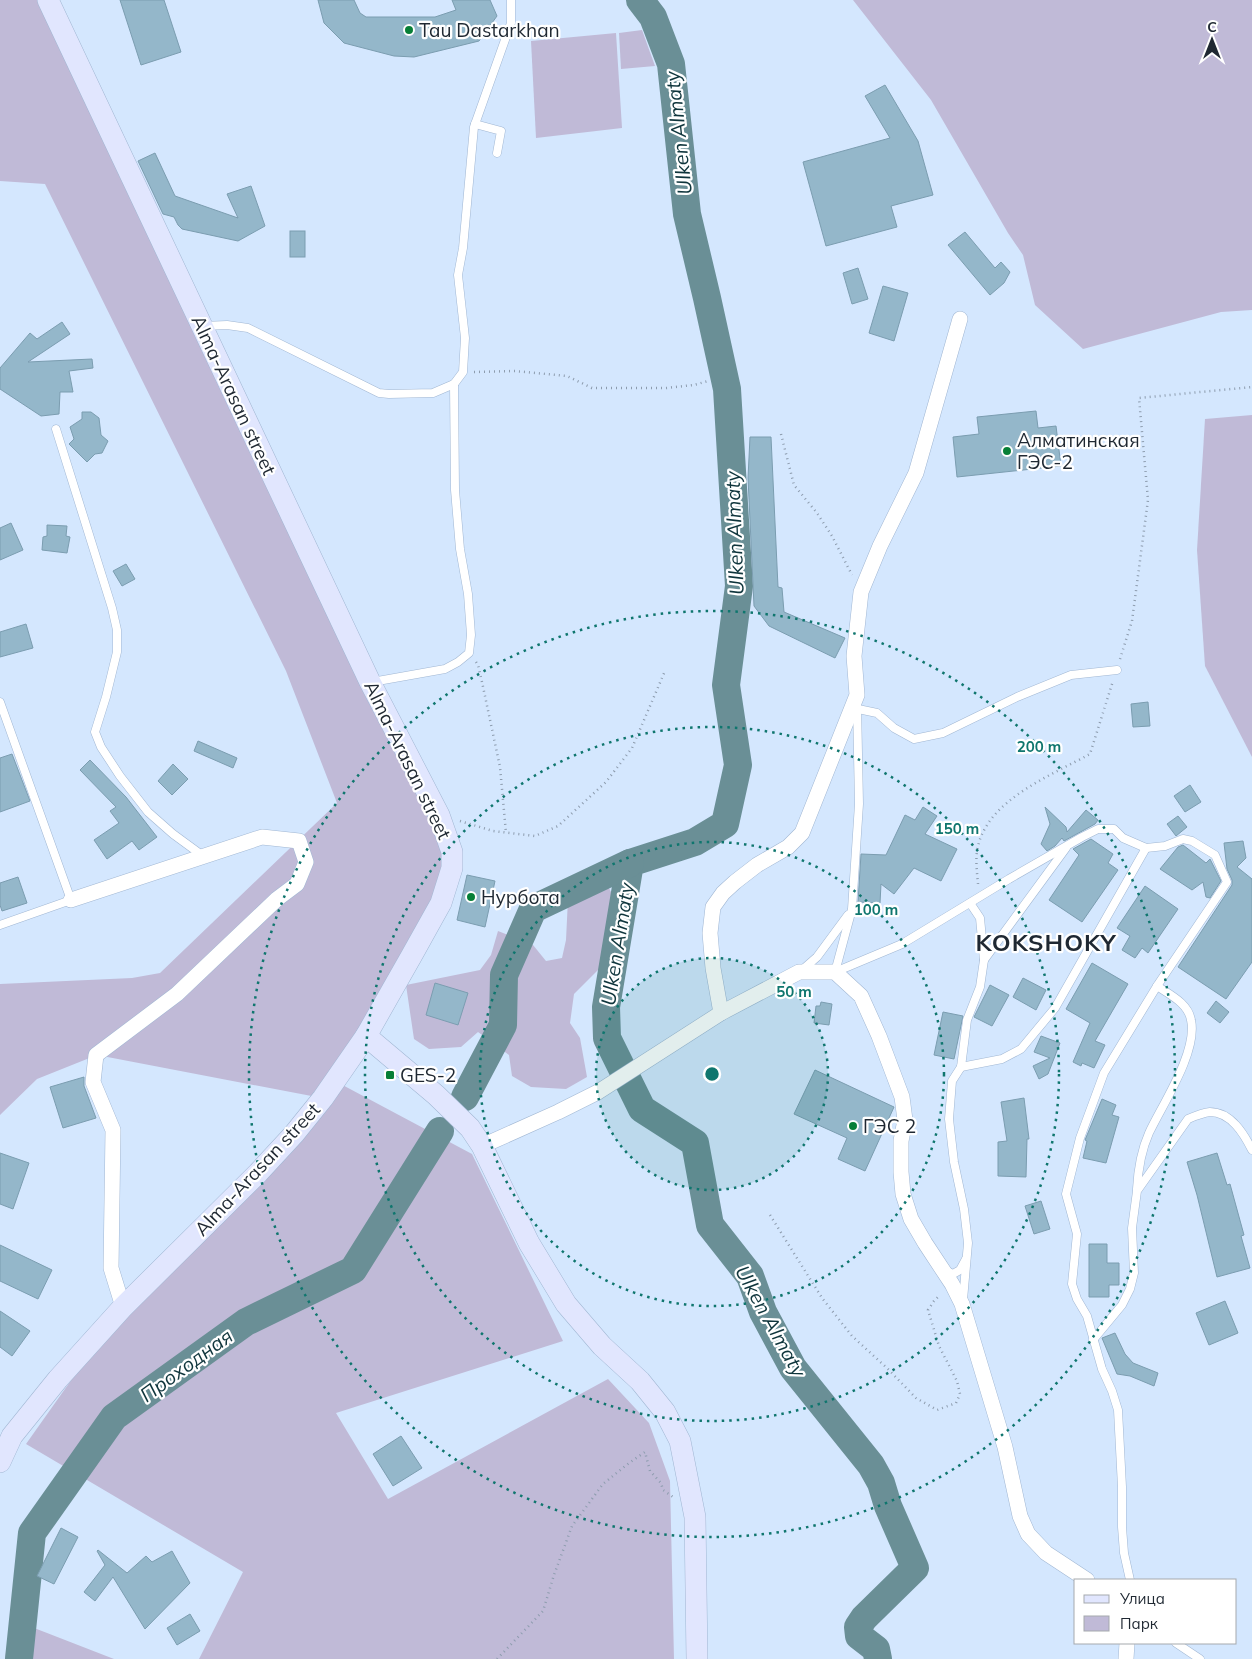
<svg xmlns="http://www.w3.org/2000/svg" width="1252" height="1659" font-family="Mulish,sans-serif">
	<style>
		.green { fill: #c0bad7 }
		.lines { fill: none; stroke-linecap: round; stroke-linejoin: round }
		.river { stroke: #6a8f96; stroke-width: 28 }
		.building { fill: #94b7ca; stroke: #7b9db0 }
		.lane-casing { stroke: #a1b7d3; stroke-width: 9 }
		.street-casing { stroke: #a1b7d3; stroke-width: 16 }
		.secondary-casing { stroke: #a1b7d3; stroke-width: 22 }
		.path { stroke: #8d9cae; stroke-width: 2.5; stroke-dasharray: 1 4; stroke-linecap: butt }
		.lane { stroke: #fff; stroke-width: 8 }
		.street { stroke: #fff; stroke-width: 15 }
		.secondary { stroke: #e1e6fe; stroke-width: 21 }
		.ring { fill: none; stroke: #0f766e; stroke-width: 2.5; stroke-dasharray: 2.5 5 }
		.poi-dot { fill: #077f37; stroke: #fff; stroke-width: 2 }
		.labels { text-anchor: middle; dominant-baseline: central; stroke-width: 4.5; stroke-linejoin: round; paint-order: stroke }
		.poi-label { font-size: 19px; fill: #1f2832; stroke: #fff; text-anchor: start }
		.street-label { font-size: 19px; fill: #1f2832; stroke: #fff }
		.water-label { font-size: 20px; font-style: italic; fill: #0f353c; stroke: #fff }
		.district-label { font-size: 24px; font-weight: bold; letter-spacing: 1px; fill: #1f2832; stroke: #fff }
		.centre { fill: #0f766e; stroke: #fff; stroke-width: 2.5 }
		.ring-label { font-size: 15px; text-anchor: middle; font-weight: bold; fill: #0f766e; stroke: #fff; stroke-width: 4.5; stroke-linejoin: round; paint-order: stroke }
	</style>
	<rect width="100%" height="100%" fill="#d4e7fe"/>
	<g class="green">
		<path d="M0 0H48L201 327 452 868 335 1081 472 1154 563 1341 336 1413 388 1499 608 1379 649 1423 670 1481 674 1659H199L243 1572 26 1444 123 1307 322 1098 97 1055 37 1079 0 1115V984L132 978 160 973 337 803 286 671 45 184 0 181Z"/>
		<path d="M853 0H1252V310L1221 312 1083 349 1035 305 1023 255 1008 233 931 100Z"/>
		<path d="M642 30 655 66 621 69 619 33Z"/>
		<path d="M616 33 622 128 536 138 531 41Z"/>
		<path d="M1252 415V757L1205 666 1197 550 1205 419Z"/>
		<path d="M608 886 614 898 607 926 600 968 574 994 570 1023 580 1038 587 1077 566 1089 531 1087 512 1076 509 1055 478 1032 461 1047 429 1049 414 1039 406 985 480 970 491 955 498 931 533 945 546 961 562 958 566 940 568 899Z"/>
		<path d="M11 1619 114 1659H5Z"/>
	</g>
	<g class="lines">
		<g class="river">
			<path d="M640 0 653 17 671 64 687 214 707 298 727 389 739 586 726 685 738 765 725 824 695 842 630 863 606 1007 607 1038 642 1109 695 1143 710 1225 750 1276 763 1312 793 1368 871 1465 881 1483 888 1506 915 1568 864 1618 858 1627 859 1636 876 1649 878 1659"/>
			<path d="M465 1097 503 1025 504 975 533 909 630 863"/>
			<path d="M19 1659 32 1533 114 1417 246 1322 353 1270 440 1131"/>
		</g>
	</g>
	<g class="building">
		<path d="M120 0H164L181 52 141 65Z"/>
		<path d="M318 0H354L360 13 366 17H435L456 10 452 0H490L497 16 479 41 414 57 394 56 344 43 324 23Z"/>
		<path d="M885 85 918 141 933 195 891 206 897 227 826 246 803 162 890 138 865 96Z"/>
		<path d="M155 153 175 196 238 218 227 194 251 186 265 226 238 241 182 229 178 225 174 217 163 214 138 161Z"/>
		<rect x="290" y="231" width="15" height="26"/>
		<path d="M965 232 995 268 1001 262 1010 272 1004 283 990 295 948 245Z"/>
		<path d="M858 268 868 299 852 304 843 273Z"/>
		<path d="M883 286 908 293 894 341 869 333Z"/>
		<path d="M62 322 70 334 28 362 92 359 93 368 69 371 73 392H60L59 414 41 416 0 389V368L30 333 37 339Z"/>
		<path d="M1036 411 1038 428 1056 426 1061 466 957 477 953 437 979 434 977 417Z"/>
		<path d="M82 412H91L99 418 101 435 108 441 102 453 95 454 87 462 69 444 74 439 70 427 82 419Z"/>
		<path d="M750 437H771L778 587 782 588 784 612 845 638 835 658 769 626 754 606 748 478Z"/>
		<path d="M11 523 23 550 0 560V528Z"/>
		<path d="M47 525 67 526 66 536 70 537 67 553 42 550 43 537 47 536Z"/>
		<path d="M126 564 135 579 122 586 113 571Z"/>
		<path d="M26 624 33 648 0 657V632Z"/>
		<path d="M1148 702 1150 726 1133 727 1131 704Z"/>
		<path d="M198 741 237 758 233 768 194 751Z"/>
		<path d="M12 754 30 801 0 812V758Z"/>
		<path d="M90 760 126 797 157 837 139 850 132 841 107 859 94 840 119 823 110 811 116 807 80 770Z"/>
		<path d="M173 764 188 779 172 795 158 781Z"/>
		<path d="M1190 785 1201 802 1185 812 1174 796Z"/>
		<path d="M923 807 937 816 925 834 957 849 941 881 914 868 894 894 881 884 880 903 858 902 861 854 886 855 905 815 915 820Z"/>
		<path d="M1045 807 1066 827 1067 832 1086 810 1098 820 1095 824 1064 841 1062 838 1055 846 1047 851 1041 844 1050 824Z"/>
		<path d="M1178 816 1187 827 1176 836 1167 824Z"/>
		<path d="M1091 839 1113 854 1108 863 1118 870 1082 922 1049 900 1079 855 1073 849Z"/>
		<path d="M1243 841 1246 858 1237 867 1252 879V962L1226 999 1178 967 1232 885V880L1227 869 1224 843Z"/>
		<path d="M1183 845 1206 863 1210 859 1221 881 1210 898 1206 897 1203 882 1192 890 1160 869 1178 847Z"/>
		<path d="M467 875 495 881 485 927 457 920Z"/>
		<path d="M18 877 27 903 2 911 0 905V883Z"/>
		<path d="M1145 886 1178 909 1148 953 1142 948 1135 958 1122 950 1130 936 1117 928Z"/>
		<path d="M1092 963 1128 984 1095 1041 1105 1045 1094 1068 1082 1063 1081 1066 1073 1062 1090 1023 1066 1009Z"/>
		<path d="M1023 978 1046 990 1036 1010 1013 997Z"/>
		<path d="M435 983 468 993 458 1025 426 1015Z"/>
		<path d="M990 985 1009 995 992 1026 974 1017Z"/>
		<path d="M1216 1001 1229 1012 1220 1023 1207 1013Z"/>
		<path d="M821 1002 832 1004 829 1025 814 1023 816 1006H820Z"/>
		<path d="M943 1012 963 1016 954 1059 934 1055Z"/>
		<path d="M1041 1036 1060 1043 1048 1074 1039 1079 1033 1066 1050 1058 1034 1052Z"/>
		<path d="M815 1070 894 1107 865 1171 838 1159 847 1138 794 1114Z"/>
		<path d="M84 1077V1086L96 1118 63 1128 50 1087Z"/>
		<path d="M1024 1098 1029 1139H1027L1026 1177 998 1176V1142L1007 1141 1001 1102Z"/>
		<path d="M1102 1099 1116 1105 1112 1115 1119 1117 1106 1163 1083 1158 1087 1141 1085 1140Z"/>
		<path d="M0 1153 29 1163 13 1209 0 1204Z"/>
		<path d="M1217 1153 1227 1185 1230 1184 1244 1235 1241 1236 1250 1268 1217 1277 1197 1195 1187 1162Z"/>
		<path d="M1041 1201 1050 1229 1034 1234 1025 1206Z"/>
		<path d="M1089 1244H1107V1263H1119V1285H1109V1297H1089Z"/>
		<path d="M0 1245 52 1270 38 1299 0 1281Z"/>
		<path d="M1225 1301 1238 1333 1209 1345 1196 1313Z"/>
		<path d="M0 1311 30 1331 12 1356 0 1347Z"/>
		<path d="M1115 1333 1125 1354 1133 1363 1158 1373 1154 1386 1130 1376 1117 1374 1102 1338Z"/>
		<path d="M401 1436 422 1468 393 1486 373 1454Z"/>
		<path d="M61 1528 78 1537 54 1584 37 1576Z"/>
		<path d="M98 1550 127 1573 146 1556 152 1562 172 1551 190 1583 145 1629 113 1577 95 1601 84 1592 105 1565 97 1551Z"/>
		<path d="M190 1614 200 1631 177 1645 167 1628Z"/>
	</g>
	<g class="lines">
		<g class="lane-casing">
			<g id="lane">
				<path d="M475 124 501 131 497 153"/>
				<path d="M203 326 227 325 248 328 379 393 389 394 433 393 454 384 463 372 465 338 458 275 463 248 474 127 511 23V0"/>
				<path d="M56 429 112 608 117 630V652L106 697 95 732 101 747 120 776 148 812 173 834 203 856"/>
				<path d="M372 682 445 669 458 662 469 653 471 635 468 594 460 549 455 490 454 384"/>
				<path d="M0 702 71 900 0 925"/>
				<path d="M858 709 877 713 894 728 914 739 943 733 1017 697 1071 675 1117 670"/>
				<path d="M970 903 980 918 984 960"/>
				<path d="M801 971 817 957 848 915"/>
				<path d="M835 972 902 944 1009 879 1082 837 1098 829H1114L1123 838 1146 848 1165 846 1183 839 1192 841 1215 855 1227 882 1157 986 1104 1073 1080 1138 1066 1194 1077 1234 1072 1284 1077 1299 1087 1316 1102 1369 1112 1391 1118 1410 1122 1487V1527L1124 1553 1130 1580"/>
				<path d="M835 972 852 909 859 804 857 704"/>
				<path d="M961 1067 1002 1059 1021 1049 1055 1008 1146 848"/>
				<path d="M1137 1189C1138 1170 1141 1151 1149 1133 1162 1105 1198 1052 1191 1020 1188 1003 1170 995 1157 986"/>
				<path d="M946 1271 953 1274 960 1270 966 1259"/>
				<path d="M963 1300 968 1243 964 1209 954 1162 949 1119 952 1081 961 1067 967 1020 980 987 984 960 1066 848"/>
				<path d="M1093 1340 1122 1305 1130 1289 1134 1273 1132 1228 1137 1191 1188 1119C1195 1116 1202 1113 1210 1112 1231 1112 1244 1134 1252 1150"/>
				<path d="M1176 1643 1200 1659"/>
			</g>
		</g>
		<g class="street-casing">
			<g id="street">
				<path d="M71 900 262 837 299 841 306 862 297 884 277 899 177 994 96 1055 93 1082 113 1130 111 1268 123 1307"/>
				<path d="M721 1013 713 968 710 933 713 907 723 893 735 882 757 865 788 847 802 833 857 695 854 656 861 592 880 546 916 473 960 319"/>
				<path d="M482 1146 558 1112 598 1092 721 1013 799 972H835L861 996 879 1036 902 1097 905 1120 901 1141V1172L903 1194 911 1219 925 1243 952 1284 962 1304 1005 1447 1020 1516 1028 1534 1046 1553 1087 1580"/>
				<path d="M1126 1659 1127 1643"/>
			</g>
		</g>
		<g class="secondary-casing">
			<g id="secondary">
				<path d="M366 1036 436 1095 470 1128 482 1146 529 1243 566 1304 602 1346 640 1381 665 1412 680 1441 695 1517 697 1659"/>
				<path d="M0 1462 12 1436 58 1379 123 1307 258 1173 294 1134 323 1098 366 1036 412 955 441 903 452 868V852L439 815 370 682 48 0"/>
			</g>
		</g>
		<g class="path">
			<path d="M474 372 515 371 567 376 592 388H666L694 385 708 381"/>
			<path d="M781 434 794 485 817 513 832 536 852 575"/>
			<path d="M1120 659 1132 621 1148 500 1139 398 1252 387"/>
			<path d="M476 662 478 665 482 682 500 767 506 833"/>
			<path d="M460 821 493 831 535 836 558 826 606 782 632 748 665 671"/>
			<path d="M978 884C977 872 975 858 978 846 989 799 1052 775 1090 754L1113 681"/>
			<path d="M770 1215 822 1298 852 1336 888 1369 916 1398 937 1410 956 1403 960 1394 957 1381 939 1346 928 1310 934 1301 940 1295"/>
			<path d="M497 1659 543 1611 554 1575 572 1526 603 1484 629 1463 645 1452 650 1471 661 1483 663 1490 673 1497"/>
		</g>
		<use href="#lane" class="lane"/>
		<use href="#street" class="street"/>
		<use href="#secondary" class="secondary"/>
	</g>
	<circle cx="712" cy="1074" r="116" fill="#0f766e" fill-opacity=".12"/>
	<g class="ring">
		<circle cx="712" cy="1074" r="116"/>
		<circle cx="712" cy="1074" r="232"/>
		<circle cx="712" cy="1074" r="347"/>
		<circle cx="712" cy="1074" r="463"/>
	</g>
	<g class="poi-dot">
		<circle cx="409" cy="30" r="5"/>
		<circle cx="1007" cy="451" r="5"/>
		<circle cx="471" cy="897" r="5"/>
		<rect x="385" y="1070" width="10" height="10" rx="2.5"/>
		<circle cx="853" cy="1126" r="5"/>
	</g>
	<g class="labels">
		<g class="poi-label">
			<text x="419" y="30">Tau Dastarkhan</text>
			<text x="1017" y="440">Алматинская<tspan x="1017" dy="22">ГЭС-2</tspan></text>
			<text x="481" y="897">Нурбота</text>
			<text x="400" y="1075">GES-2</text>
			<text x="863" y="1126">ГЭС 2</text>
		</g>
		<g class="street-label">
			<text transform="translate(234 395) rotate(65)">Alma-Arasan street</text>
			<text transform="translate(408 760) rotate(64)">Alma-Arasan street</text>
			<text transform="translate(257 1169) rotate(-47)">Alma-Arasan street</text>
		</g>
		<g class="water-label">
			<text transform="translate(678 133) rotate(-96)">Ulken Almaty</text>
			<text transform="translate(734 533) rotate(-92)">Ulken Almaty</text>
			<text transform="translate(617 944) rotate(-81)">Ulken Almaty</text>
			<text transform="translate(771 1321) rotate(61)">Ulken Almaty</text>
			<text transform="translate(186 1365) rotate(-36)">Проходная</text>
		</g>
		<g class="district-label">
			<text x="1046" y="942">KOKSHOKY</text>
		</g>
	</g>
	<circle cx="712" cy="1074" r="8" class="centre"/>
	<g class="ring-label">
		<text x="1039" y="752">200 m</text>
		<text x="957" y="834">150 m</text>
		<text x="876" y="915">100 m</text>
		<text x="794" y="997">50 m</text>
	</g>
	<rect x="1074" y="1579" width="162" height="65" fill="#ffffff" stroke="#a5a9ad"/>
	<rect x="1084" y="1595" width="25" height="8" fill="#e1e6fe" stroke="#a5a9ad"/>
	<text x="1120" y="1604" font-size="15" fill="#1f2832">Улица</text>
	<rect x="1084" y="1616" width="25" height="15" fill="#c0bad7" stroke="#a5a9ad"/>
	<text x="1120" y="1629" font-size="15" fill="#1f2832">Парк</text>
	<g transform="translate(1212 40)" stroke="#ffffff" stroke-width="4" paint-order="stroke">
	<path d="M0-4L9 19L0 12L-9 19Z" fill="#1f2832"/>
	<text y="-8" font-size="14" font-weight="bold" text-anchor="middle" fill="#1f2832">С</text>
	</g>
</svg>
